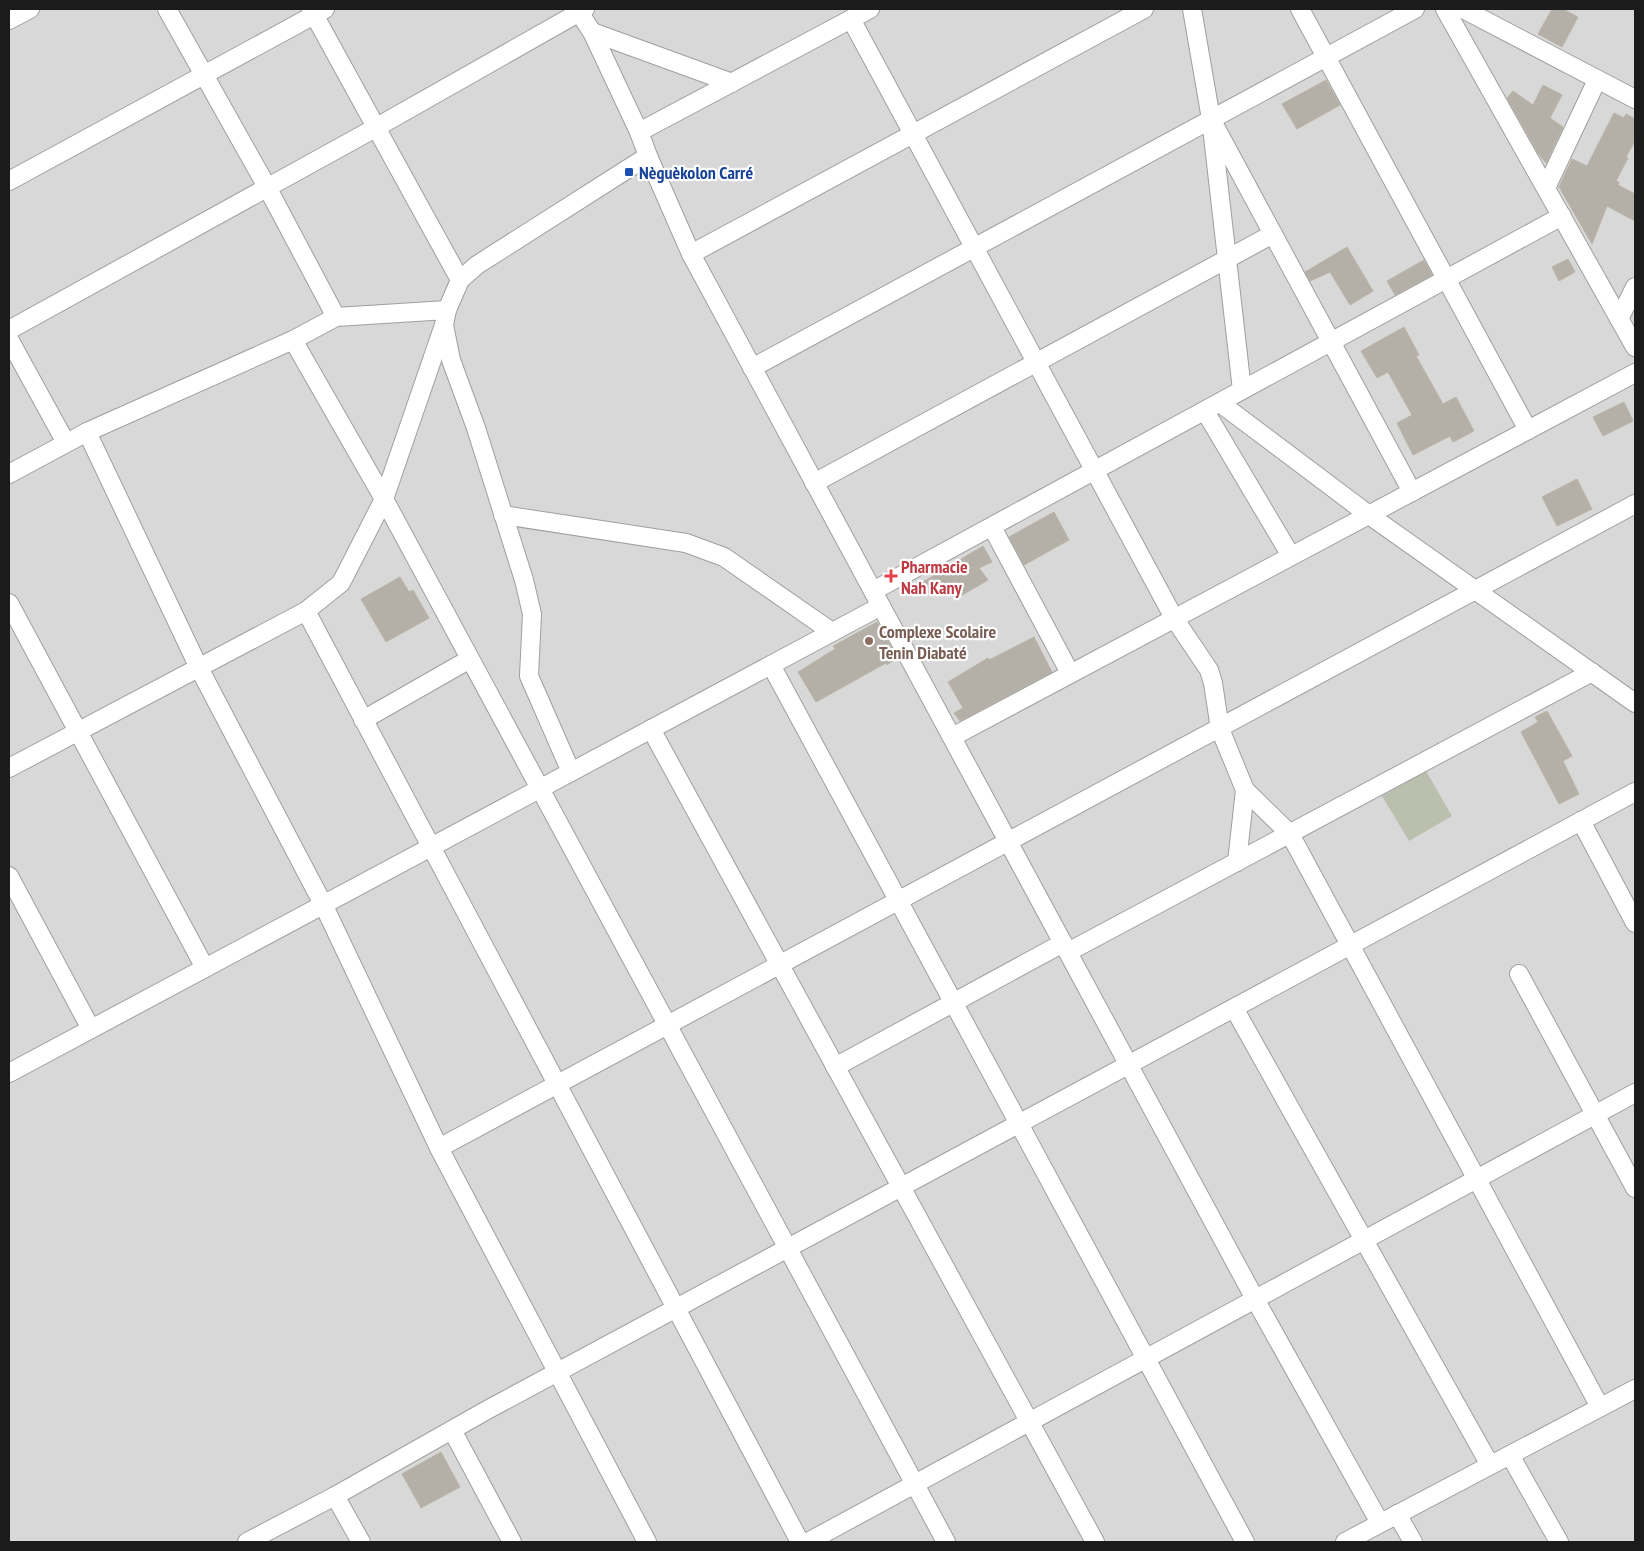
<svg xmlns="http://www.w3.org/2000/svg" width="1644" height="1551" font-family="'PT Sans Narrow',sans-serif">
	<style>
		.residential { fill: #d9d8d8 }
		.construction { fill: #bbbfae }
		.building { fill: #b4b0a8; stroke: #bbb4a6 }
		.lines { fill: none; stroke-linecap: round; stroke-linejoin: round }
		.minor-casing { stroke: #9f9f9f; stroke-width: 20 }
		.minor { stroke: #fff; stroke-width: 18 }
		.transit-dot { fill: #1a4fb4; stroke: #fff; stroke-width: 2 }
		.health-dot { fill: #e0444e; stroke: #fff; stroke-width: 2 }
		.education-dot { fill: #8d6e63; stroke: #fff; stroke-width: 2 }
		.labels { text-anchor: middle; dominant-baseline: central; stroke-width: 4.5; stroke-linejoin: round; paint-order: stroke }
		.transit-label { font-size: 18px; font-weight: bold; fill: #164399; stroke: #fff; text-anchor: start }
		.health-label { font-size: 18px; font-weight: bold; fill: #be3a42; stroke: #fff; text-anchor: start }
		.education-label { font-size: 18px; font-weight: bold; fill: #785e54; stroke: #fff; text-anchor: start }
	</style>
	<rect width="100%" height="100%" fill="#ebeae2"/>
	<rect class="residential" x="9" y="9" width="1626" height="1533"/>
	<path class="construction" d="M1426 771 1452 816 1409 841 1382 796Z"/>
	<g class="building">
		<path d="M1552 9H1563L1578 17 1562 47 1538 34Z"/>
		<path d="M1326 80 1340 105 1297 129 1282 104Z"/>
		<path d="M1543 85 1562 95 1550 118 1563 127 1546 163 1538 153 1507 98 1513 91 1533 105Z"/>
		<path d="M1614 113 1624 118 1626 114 1635 119V141L1626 157 1628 158 1616 181 1619 182 1618 185 1635 194V221L1607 206 1592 244 1559 187 1572 159 1587 166Z"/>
		<path d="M1347 247 1373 291 1350 305 1330 272 1310 281 1305 272Z"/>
		<path d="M1568 259 1575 272 1559 281 1552 267Z"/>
		<path d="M1424 260 1432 275 1395 295 1387 281Z"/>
		<path d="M1404 327 1419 355 1416 356 1443 404 1456 397 1474 431 1453 442 1450 436 1413 455 1397 423 1412 415 1388 372 1377 378 1361 351Z"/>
		<path d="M1624 402 1633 421 1603 436 1593 417Z"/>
		<path d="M1577 479 1592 509 1557 526 1542 497Z"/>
		<path d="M1054 512 1069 540 1024 565 1009 537Z"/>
		<path d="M983 546 992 562 979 568 988 580 957 598 949 586 930 596 923 582Z"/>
		<path d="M400 577 409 592 413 590 429 618 386 642 361 599Z"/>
		<path d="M877 622 897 658 887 665 886 663 816 702 798 672 835 649 833 646Z"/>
		<path d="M1034 637 1052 672 960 721 954 713 963 708 948 682 988 658 989 660Z"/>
		<path d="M1547 711 1572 756 1563 761 1579 794 1559 804 1521 732 1538 722 1535 717Z"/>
		<path d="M441 1452 460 1487 421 1508 402 1474Z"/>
	</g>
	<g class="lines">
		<g class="minor-casing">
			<g id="minor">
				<path d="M167 9 267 187 336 317"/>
				<path d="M311 9 460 280"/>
				<path d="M577 9 592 32 639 132 648 156 691 254 1255 1299 1380 1523"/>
				<path d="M1192 9 1211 119 1242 390"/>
				<path d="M1300 9 1528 430"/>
				<path d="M1445 9 1635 347"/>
				<path d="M1463 9 1635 99"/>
				<path d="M851 19 1174 618 1209 670 1213 683 1220 729 1245 790 1290 834 1600 1407"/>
				<path d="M9 20 30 9"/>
				<path d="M592 32 732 83"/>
				<path d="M1211 119 1412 492"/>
				<path d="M639 132 870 9"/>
				<path d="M9 181 325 9"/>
				<path d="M1546 188 1597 80"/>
				<path d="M691 254 1144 9"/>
				<path d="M1619 319 1635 287"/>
				<path d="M9 330 377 127 585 9"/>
				<path d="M9 339 66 443"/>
				<path d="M293 340 384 499 946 1542"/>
				<path d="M752 368 1415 9"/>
				<path d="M1220 403 1369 515 1635 703"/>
				<path d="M1205 411 1291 556"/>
				<path d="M87 432 199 668 324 906 439 1148 647 1542"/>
				<path d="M9 474 87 432 293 340 336 317 447 310"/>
				<path d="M814 483 1273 234"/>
				<path d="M503 515 686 543 724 557 832 632"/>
				<path d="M992 527 1070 673"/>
				<path d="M873 591 1562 216"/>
				<path d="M9 603 205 968"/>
				<path d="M306 611 800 1542"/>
				<path d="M771 665 1245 1542"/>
				<path d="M363 720 470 659"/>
				<path d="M651 729 1095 1542"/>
				<path d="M952 737 1635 373"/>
				<path d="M9 768 306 611 341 583 384 499 444 325"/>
				<path d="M571 772 529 676 532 614 524 580 476 428 451 360 444 325 447 310 460 280 477 265 648 156"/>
				<path d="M1581 821 1635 923"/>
				<path d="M1237 862 1245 790"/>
				<path d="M9 876 91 1029"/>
				<path d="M1068 952 1592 672"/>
				<path d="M1519 974 1635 1188"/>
				<path d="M1234 1008 1490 1465"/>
				<path d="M835 1067 1063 943"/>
				<path d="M9 1073 881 606"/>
				<path d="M439 1148 1635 504"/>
				<path d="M452 1430 512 1542"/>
				<path d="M1510 1455 1559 1542"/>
				<path d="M335 1496 361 1542"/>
				<path d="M1397 1514 1413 1542"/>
				<path d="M247 1542 335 1496 487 1410 1635 792"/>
				<path d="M808 1542 1635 1093"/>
				<path d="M1345 1542 1635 1389"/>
			</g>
		</g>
		<use href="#minor" class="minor"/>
	</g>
	<rect class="transit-dot" x="624" y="167" width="10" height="10" rx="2.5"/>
	<path class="health-dot" d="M888.5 568.5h5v5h5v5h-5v5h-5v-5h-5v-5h5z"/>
	<circle class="education-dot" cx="869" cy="641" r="5"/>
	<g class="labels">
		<g class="transit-label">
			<text x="639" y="172">Nèguèkolon Carré</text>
		</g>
		<g class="health-label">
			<text x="901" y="566">Pharmacie<tspan x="901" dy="21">Nah Kany</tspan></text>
		</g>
		<g class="education-label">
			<text x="879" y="631">Complexe Scolaire<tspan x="879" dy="21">Tenin Diabaté</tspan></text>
		</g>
	</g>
	<rect width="1644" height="1551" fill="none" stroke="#1b1b1b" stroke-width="20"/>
</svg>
